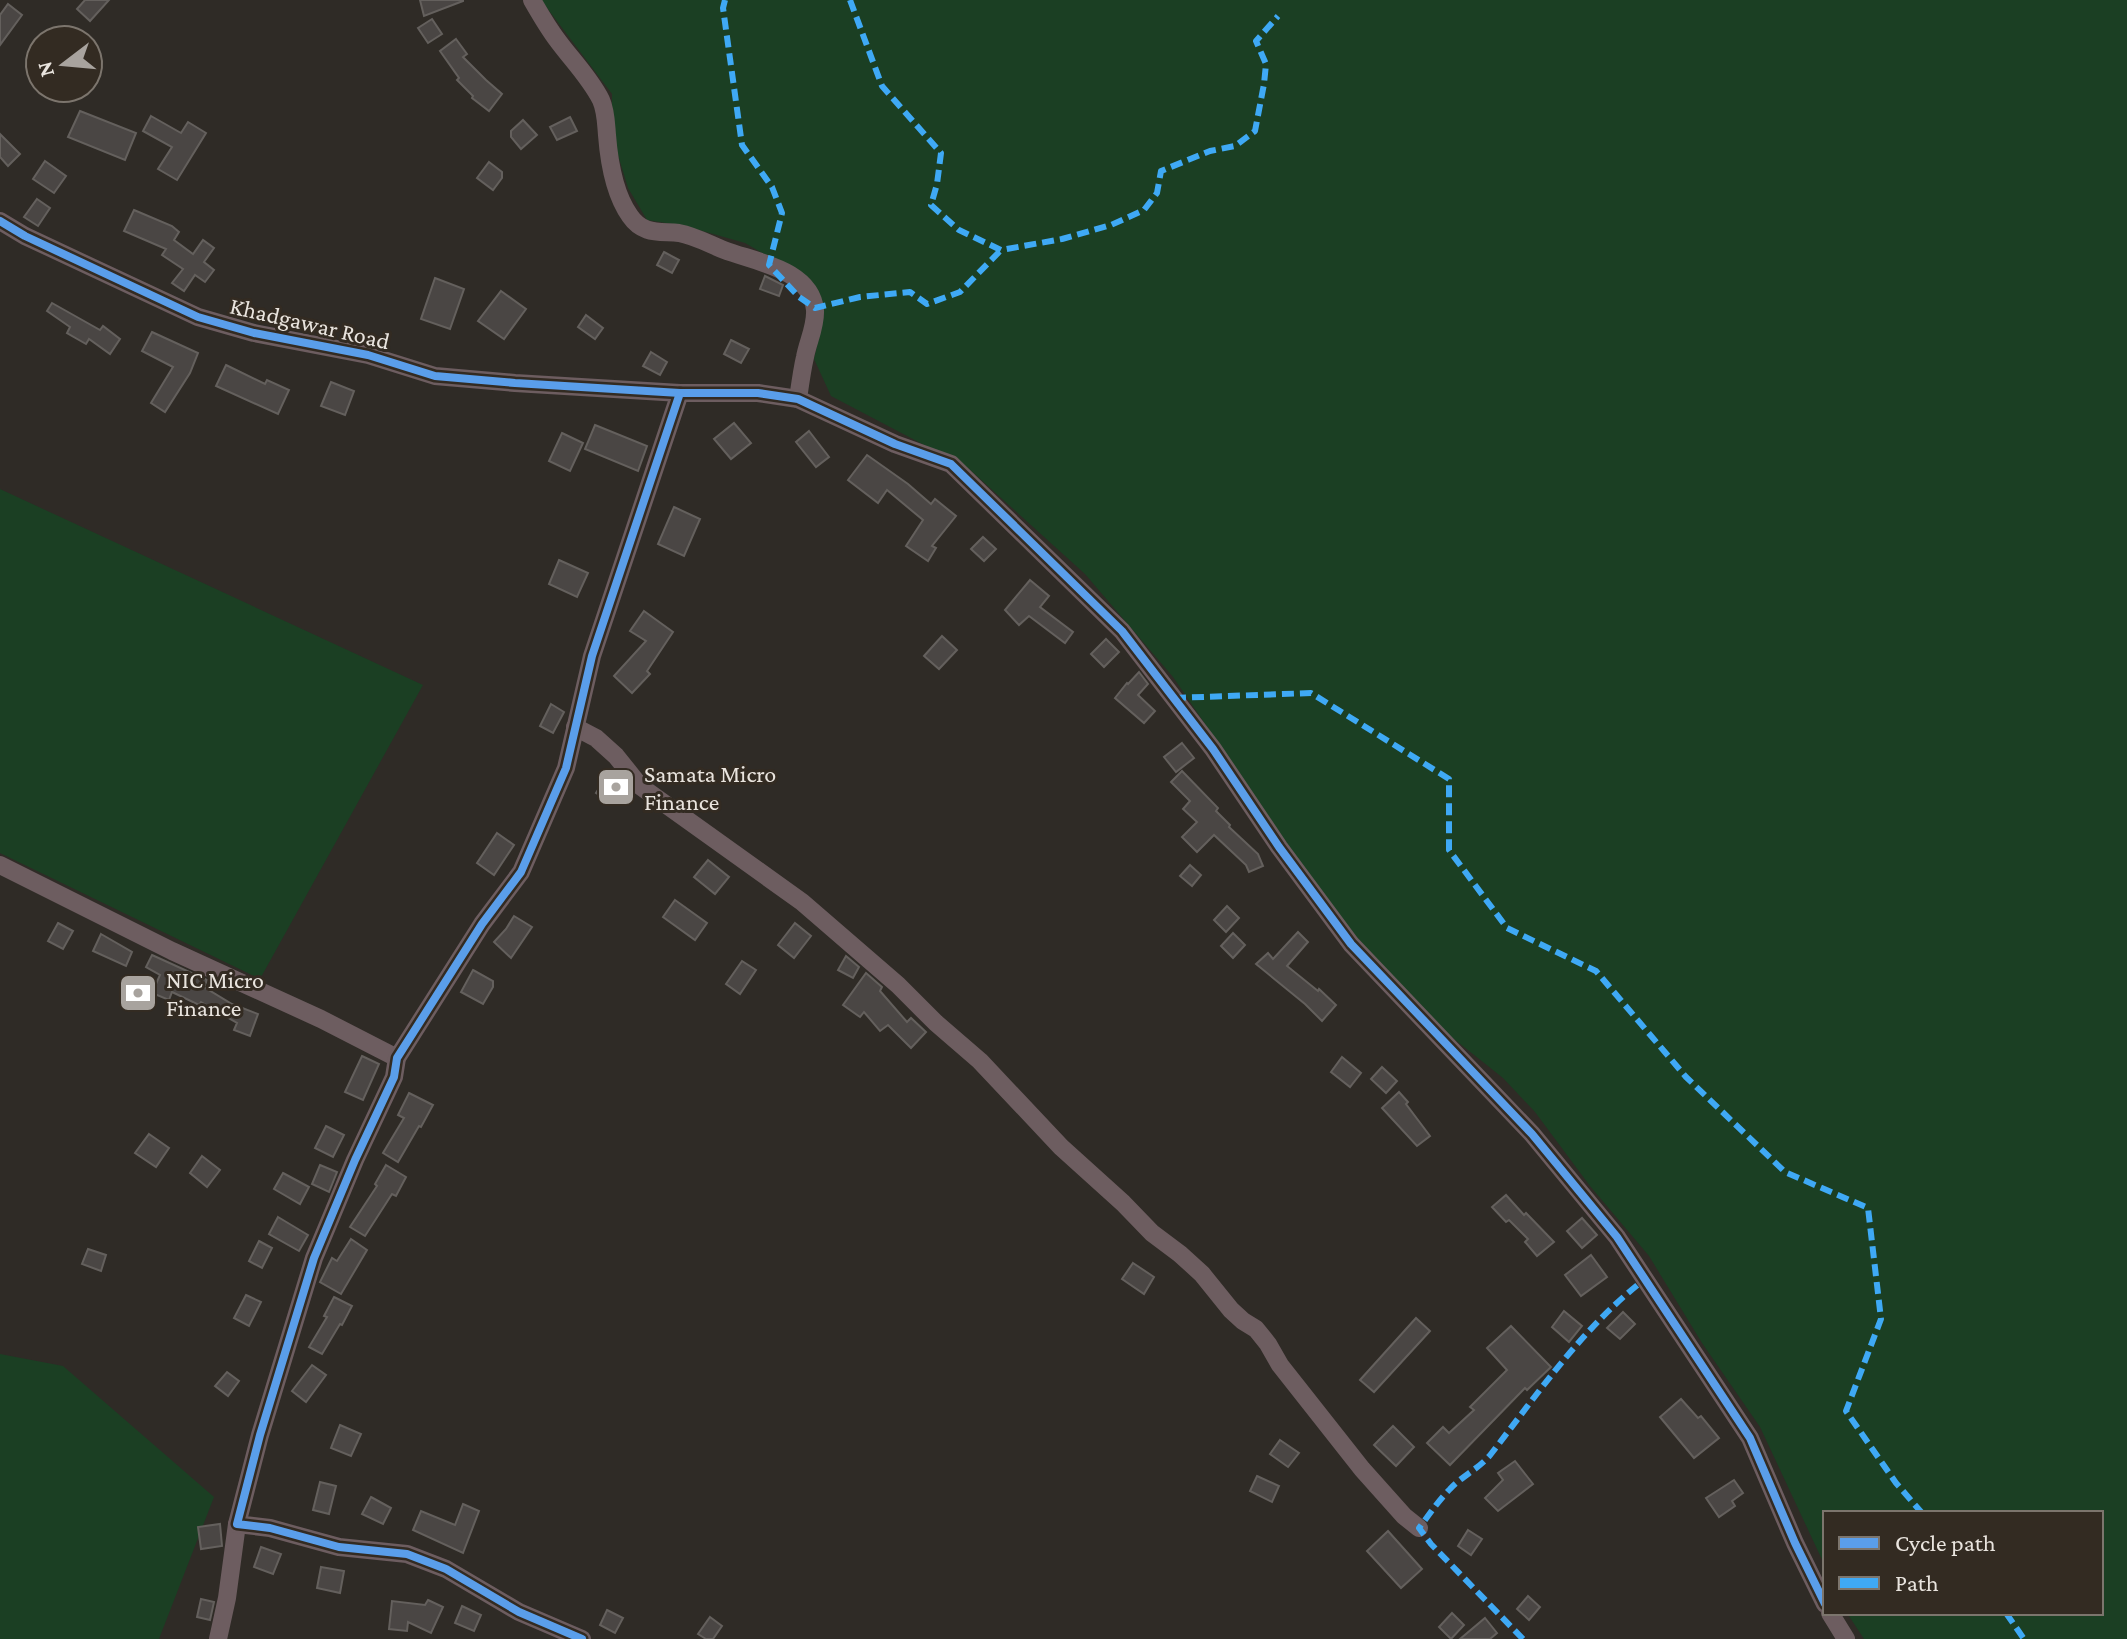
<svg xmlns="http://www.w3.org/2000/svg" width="2127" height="1639" font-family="'Crimson Pro',serif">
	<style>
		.green { fill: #1b3f23 }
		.building { fill: #4a4644; stroke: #64605d; stroke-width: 2 }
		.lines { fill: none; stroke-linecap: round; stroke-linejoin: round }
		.minor { stroke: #6d5d60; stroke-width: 18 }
		.quiet { stroke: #3fa9f5; stroke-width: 6; stroke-dasharray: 12 6; stroke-linecap: butt }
		.cycleway-casing { stroke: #332b22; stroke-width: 13 }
		.cycleway { stroke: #5a9eea; stroke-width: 8 }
		.labels { text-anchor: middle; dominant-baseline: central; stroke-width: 6; stroke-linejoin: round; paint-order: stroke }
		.street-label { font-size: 24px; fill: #e9e4de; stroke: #332b22 }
		.poi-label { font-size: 24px; fill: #e9e4de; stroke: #332b22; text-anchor: start }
	</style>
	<rect width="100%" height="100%" fill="#2f2b26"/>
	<g class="green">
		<path d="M541 0H2127V1639H1864L1847 1613H2101V1513H1825V1566L1760 1427 1702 1343 1649 1256 1590 1186 1535 1112 1503 1078 1444 1031 1390 977 1342 919 1292 851 1173 677 1085 574 968 468 831 396 814 359 824 314 799 274 745 243 685 226 647 220 628 188 612 135V94Z"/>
		<path d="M0 489 423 685 260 979 0 853Z"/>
		<path d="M0 1354 63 1366 214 1497 159 1639H0Z"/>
	</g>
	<g class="building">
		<path d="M85 0H109L90 21 77 9Z"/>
		<path d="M420 0H463V1L424 16Z"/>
		<path d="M8 4 22 15 0 45V15Z"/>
		<path d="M432 19 442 34 428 43 418 28Z"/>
		<path d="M456 39 467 54 463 57 486 80 502 94 489 111 472 98 473 96 457 80 459 78 440 51Z"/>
		<path d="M80 111 136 133 125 160 68 137Z"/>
		<path d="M151 116 181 133 188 122 206 133 177 180 158 169 172 147 143 131Z"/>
		<path d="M570 117 577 131 557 140 550 127Z"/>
		<path d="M523 120 537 135 521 149 511 137V131Z"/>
		<path d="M0 134 20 154 8 166 0 157Z"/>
		<path d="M45 161 66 176 54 193 33 179Z"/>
		<path d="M489 162 502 172V178L493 190 477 178Z"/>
		<path d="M37 199 50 208 38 226 24 217Z"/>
		<path d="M134 210 172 226 179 232 174 240 193 254 203 240 214 248 204 262 214 270 205 282 195 275 184 291 172 283 183 269 162 255 166 249 124 231Z"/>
		<path d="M664 252 679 260 672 273 657 265Z"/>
		<path d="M765 276 783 285 779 296 760 289Z"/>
		<path d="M435 278 464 289 450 329 421 319Z"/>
		<path d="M501 291 526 309 504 339 478 321Z"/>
		<path d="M52 303 100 330 103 326 120 339 110 354 89 339 86 344 67 333 70 327 47 311Z"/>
		<path d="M586 315 603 328 595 339 578 327Z"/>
		<path d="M152 332 198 353 190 373 165 412 151 403 173 367 142 351Z"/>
		<path d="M731 340 749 349 741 363 724 354Z"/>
		<path d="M651 352 667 362 660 375 643 366Z"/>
		<path d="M226 365 265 384 267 380 289 390 278 414 216 386Z"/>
		<path d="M331 382 354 391 345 415 321 406Z"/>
		<path d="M734 423 751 443 731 459 714 439Z"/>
		<path d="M595 425 647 446 638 471 585 449Z"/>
		<path d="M809 431 829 457 816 467 796 442Z"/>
		<path d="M562 433 583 443 570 471 549 461Z"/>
		<path d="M867 455 908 484 931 504 935 499 956 516 932 546 936 548 928 561 906 546 923 520 887 490 878 503 848 480Z"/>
		<path d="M674 507 700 519 684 556 658 544Z"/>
		<path d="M983 537 996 549 984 561 971 549Z"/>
		<path d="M559 560 588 573 577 597 549 584Z"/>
		<path d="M1030 580 1049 596 1040 607 1073 632 1065 643 1029 616 1019 625 1005 610Z"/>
		<path d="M644 611 673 632 647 671 650 674 632 693 614 676 646 641 630 631Z"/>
		<path d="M942 636 957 650 939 669 924 656Z"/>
		<path d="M1106 639 1119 652 1104 667 1091 654Z"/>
		<path d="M1139 672 1148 684 1138 695 1155 711 1144 723 1115 698 1127 683 1128 684Z"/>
		<path d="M551 704 564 712 553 733 540 726Z"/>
		<path d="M1182 743 1194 758 1176 772 1164 757Z"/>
		<path d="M610 771 623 784 612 803 596 793Z"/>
		<path d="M1182 771 1218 808 1216 811 1230 825 1229 827 1258 854 1263 866 1249 872 1246 865 1214 835 1197 852 1182 837 1197 822 1183 809 1190 801 1171 782Z"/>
		<path d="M497 833 514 845 494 875 477 863Z"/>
		<path d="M708 860 729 877 715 894 694 877Z"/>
		<path d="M1190 865 1201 875 1192 886 1180 876Z"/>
		<path d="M675 900 707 923 695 940 663 917Z"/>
		<path d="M1227 906 1239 918 1226 932 1214 920Z"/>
		<path d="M514 916 532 927 511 958 494 942 506 929Z"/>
		<path d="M58 923 73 931 63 949 48 941Z"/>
		<path d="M795 923 811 936 794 958 778 945Z"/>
		<path d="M1298 932 1308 942 1287 966 1318 991 1319 989 1336 1005 1322 1021 1305 1004 1256 964 1268 953 1273 959Z"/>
		<path d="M1233 933 1245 945 1233 958 1221 946Z"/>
		<path d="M101 934 132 952 126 966 93 951Z"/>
		<path d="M152 955 207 980 204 987 232 1004 258 1014 250 1036 234 1030 237 1023 201 1002 199 1005 172 992 169 1000 152 993 160 975 146 967Z"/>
		<path d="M846 956 859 967 853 978 838 970Z"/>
		<path d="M742 961 756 970 740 994 726 984Z"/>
		<path d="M473 970 493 981V987L483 1004 461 992Z"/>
		<path d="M866 973 882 987 880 991 907 1022 911 1018 926 1032 911 1048 888 1025 880 1031 864 1012 860 1017 843 1005Z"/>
		<path d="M362 1056 379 1064 363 1100 345 1092Z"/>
		<path d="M1342 1057 1361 1073 1350 1087 1331 1072Z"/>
		<path d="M1382 1067 1397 1081 1386 1093 1371 1079Z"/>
		<path d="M1399 1092 1408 1102 1406 1104 1430 1136 1417 1146 1382 1108Z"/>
		<path d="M409 1093 433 1105 421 1127 419 1126 398 1162 383 1153 404 1118 398 1115Z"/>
		<path d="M326 1126 344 1135 333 1157 315 1148Z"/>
		<path d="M149 1134 169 1148 156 1167 135 1153Z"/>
		<path d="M202 1156 220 1170 207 1187 190 1173Z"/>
		<path d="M320 1165 337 1172 329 1192 312 1184Z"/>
		<path d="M386 1165 406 1177 396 1196 392 1194 365 1236 350 1227 377 1186 375 1184Z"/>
		<path d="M283 1173 309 1187 300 1204 274 1189Z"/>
		<path d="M1506 1195 1524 1215 1526 1213 1554 1242 1537 1256 1525 1242 1528 1239 1509 1220 1506 1222 1492 1207Z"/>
		<path d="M278 1217 308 1235 299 1251 269 1234Z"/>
		<path d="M1582 1218 1597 1235 1582 1248 1567 1231Z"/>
		<path d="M351 1239 367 1250 341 1294 320 1282 332 1258 337 1261Z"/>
		<path d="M259 1241 272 1248 262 1268 249 1261Z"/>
		<path d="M88 1249 106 1255 101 1271 82 1264Z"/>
		<path d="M1591 1255 1607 1277 1581 1296 1565 1275Z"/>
		<path d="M1133 1263 1154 1277 1144 1294 1122 1279Z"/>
		<path d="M246 1295 261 1302 249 1326 234 1318Z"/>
		<path d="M334 1297 352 1306 342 1325 340 1324 322 1354 309 1347 327 1317 324 1316Z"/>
		<path d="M1564 1311 1582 1326 1569 1342 1552 1327Z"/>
		<path d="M1623 1312 1635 1324 1620 1339 1607 1328Z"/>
		<path d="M1416 1318 1430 1331 1374 1392 1360 1380Z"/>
		<path d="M1511 1326 1551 1367 1527 1390 1525 1388 1450 1465 1427 1443 1443 1427 1449 1433 1474 1410 1470 1407 1507 1370 1487 1348Z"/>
		<path d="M312 1365 326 1375 306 1402 292 1391Z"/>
		<path d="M227 1372 239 1381 228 1396 215 1386Z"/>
		<path d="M1681 1399 1698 1418 1701 1416 1719 1438 1694 1458 1660 1417Z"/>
		<path d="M340 1425 361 1434 351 1456 331 1448Z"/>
		<path d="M1393 1426 1414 1447 1396 1466 1374 1445Z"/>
		<path d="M1280 1440 1299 1453 1288 1467 1270 1454Z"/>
		<path d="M1515 1461 1533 1484 1498 1511 1485 1498 1503 1480 1498 1473Z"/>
		<path d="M1257 1476 1279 1486 1272 1502 1250 1491Z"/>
		<path d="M1734 1480 1743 1493 1732 1501 1735 1506 1719 1517 1706 1498Z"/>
		<path d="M320 1482 336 1486 329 1514 313 1510Z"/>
		<path d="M371 1497 391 1508 383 1524 362 1514Z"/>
		<path d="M463 1504 479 1511 463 1553 413 1530 421 1511 455 1525Z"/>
		<path d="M220 1524 222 1546 201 1549 198 1527Z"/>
		<path d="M1468 1530 1482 1539 1471 1555 1458 1546Z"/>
		<path d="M1388 1531 1422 1569 1401 1588 1367 1551Z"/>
		<path d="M261 1547 281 1554 273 1574 254 1567Z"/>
		<path d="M321 1567 344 1571 340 1593 317 1588Z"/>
		<path d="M1528 1596 1540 1607 1529 1620 1517 1609Z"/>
		<path d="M201 1599 214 1602 210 1620 197 1617Z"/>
		<path d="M428 1600 443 1607 431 1633 408 1622 407 1631 389 1629 392 1601 425 1605Z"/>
		<path d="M462 1606 481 1615 474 1631 455 1623Z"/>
		<path d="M607 1610 623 1618 615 1633 600 1625Z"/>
		<path d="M1452 1613 1464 1625 1451 1639 1439 1627Z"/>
		<path d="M710 1617 722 1626 713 1639H706L698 1634Z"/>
		<path d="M1485 1618 1497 1633 1490 1639H1460Z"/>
	</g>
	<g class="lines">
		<g class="minor">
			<path d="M532 0C540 14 548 28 558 41 572 60 590 78 601 100 606 111 606 123 607 135 609 161 615 195 630 216 643 235 659 231 679 233 695 236 709 244 724 250 755 262 811 269 815 310 816 326 808 341 805 357 802 370 800 385 798 399"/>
			<path d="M0 221 25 236 198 317 254 333 368 355 435 376 515 383 680 393H758L798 399 895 444 951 464 1122 631 1213 749 1279 847 1351 944 1532 1134 1617 1237 1750 1438 1795 1543 1825 1604"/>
			<path d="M575 727 596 738 616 756 640 786 802 902 898 985 936 1023 980 1061 1061 1147 1123 1203 1152 1233 1180 1254 1202 1274 1231 1310 1243 1321 1256 1329 1268 1344 1280 1365 1362 1469 1404 1516 1419 1528"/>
			<path d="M0 865 172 951 321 1019 397 1058"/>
			<path d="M1830 1613 1846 1639"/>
			<path d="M218 1639 227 1598 237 1524"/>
			<path d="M582 1639 519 1612 446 1569 407 1554 339 1547 270 1528 237 1524 260 1435 314 1258 355 1160 394 1077 397 1058 482 924 521 872 566 768 592 656 680 393"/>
		</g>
		<g class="quiet">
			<path d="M725 0 723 8 742 145 772 187 782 213 769 265 799 297 815 308 860 297 910 292 927 304 960 292 1001 250"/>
			<path d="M850 0 882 86 941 153 937 184 931 205 959 230 1001 250 1062 239 1111 225 1144 210 1157 193 1161 171 1210 151 1235 146 1255 131 1264 84 1266 64 1256 41 1278 16"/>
			<path d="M1174 698 1311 693 1449 779V850L1507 928 1596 971 1686 1077 1785 1172 1868 1208 1881 1319 1846 1411 1896 1483 1922 1513"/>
			<path d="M2006 1613 2024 1639"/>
			<path d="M1523 1639 1431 1544 1419 1528C1429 1515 1438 1501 1450 1489 1462 1476 1480 1468 1491 1454 1539 1392 1583 1327 1645 1279"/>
		</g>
		<g class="cycleway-casing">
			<g id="cycleway">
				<path d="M0 221 25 236 198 317 254 333 368 355 435 376 515 383 680 393H758L798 399 895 444 951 464 1122 631 1213 749 1279 847 1351 944 1532 1134 1617 1237 1750 1438 1795 1543 1825 1604"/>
				<path d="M582 1639 519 1612 446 1569 407 1554 339 1547 270 1528 237 1524 260 1435 314 1258 355 1160 394 1077 397 1058 482 924 521 872 566 768 592 656 680 393"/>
			</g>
		</g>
		<use href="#cycleway" class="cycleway"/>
	</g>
	<defs>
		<g id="bank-square" transform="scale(2)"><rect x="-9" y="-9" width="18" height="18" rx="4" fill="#a8a39e" stroke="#332b22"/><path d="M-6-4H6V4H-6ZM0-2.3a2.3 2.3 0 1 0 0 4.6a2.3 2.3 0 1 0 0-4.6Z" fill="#fff"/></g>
	</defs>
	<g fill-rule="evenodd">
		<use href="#bank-square" x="616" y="787"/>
		<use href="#bank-square" x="138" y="993"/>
	</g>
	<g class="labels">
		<g class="street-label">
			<text transform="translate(310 323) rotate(13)">Khadgawar Road</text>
		</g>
		<g class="poi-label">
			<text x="644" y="773">Samata Micro<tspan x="644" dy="28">Finance</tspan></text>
			<text x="166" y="979">NIC Micro<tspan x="166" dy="28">Finance</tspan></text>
		</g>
	</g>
	<rect x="1823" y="1511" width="280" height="104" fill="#332b22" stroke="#7c756d" stroke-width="2"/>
	<rect x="1839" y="1537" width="40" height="12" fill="#5a9eea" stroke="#7c756d" stroke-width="2"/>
	<text x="1895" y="1551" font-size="24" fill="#e9e4de">Cycle path</text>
	<rect x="1839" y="1577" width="40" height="12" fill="#3fa9f5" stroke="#7c756d" stroke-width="2"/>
	<text x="1895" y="1591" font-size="24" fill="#e9e4de">Path</text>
	<g transform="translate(64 64) rotate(254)"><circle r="38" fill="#332b22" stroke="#7c756d" stroke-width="2"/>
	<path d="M0-6L14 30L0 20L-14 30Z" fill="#a8a39e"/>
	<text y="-12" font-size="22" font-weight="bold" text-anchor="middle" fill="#e9e4de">N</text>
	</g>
</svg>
